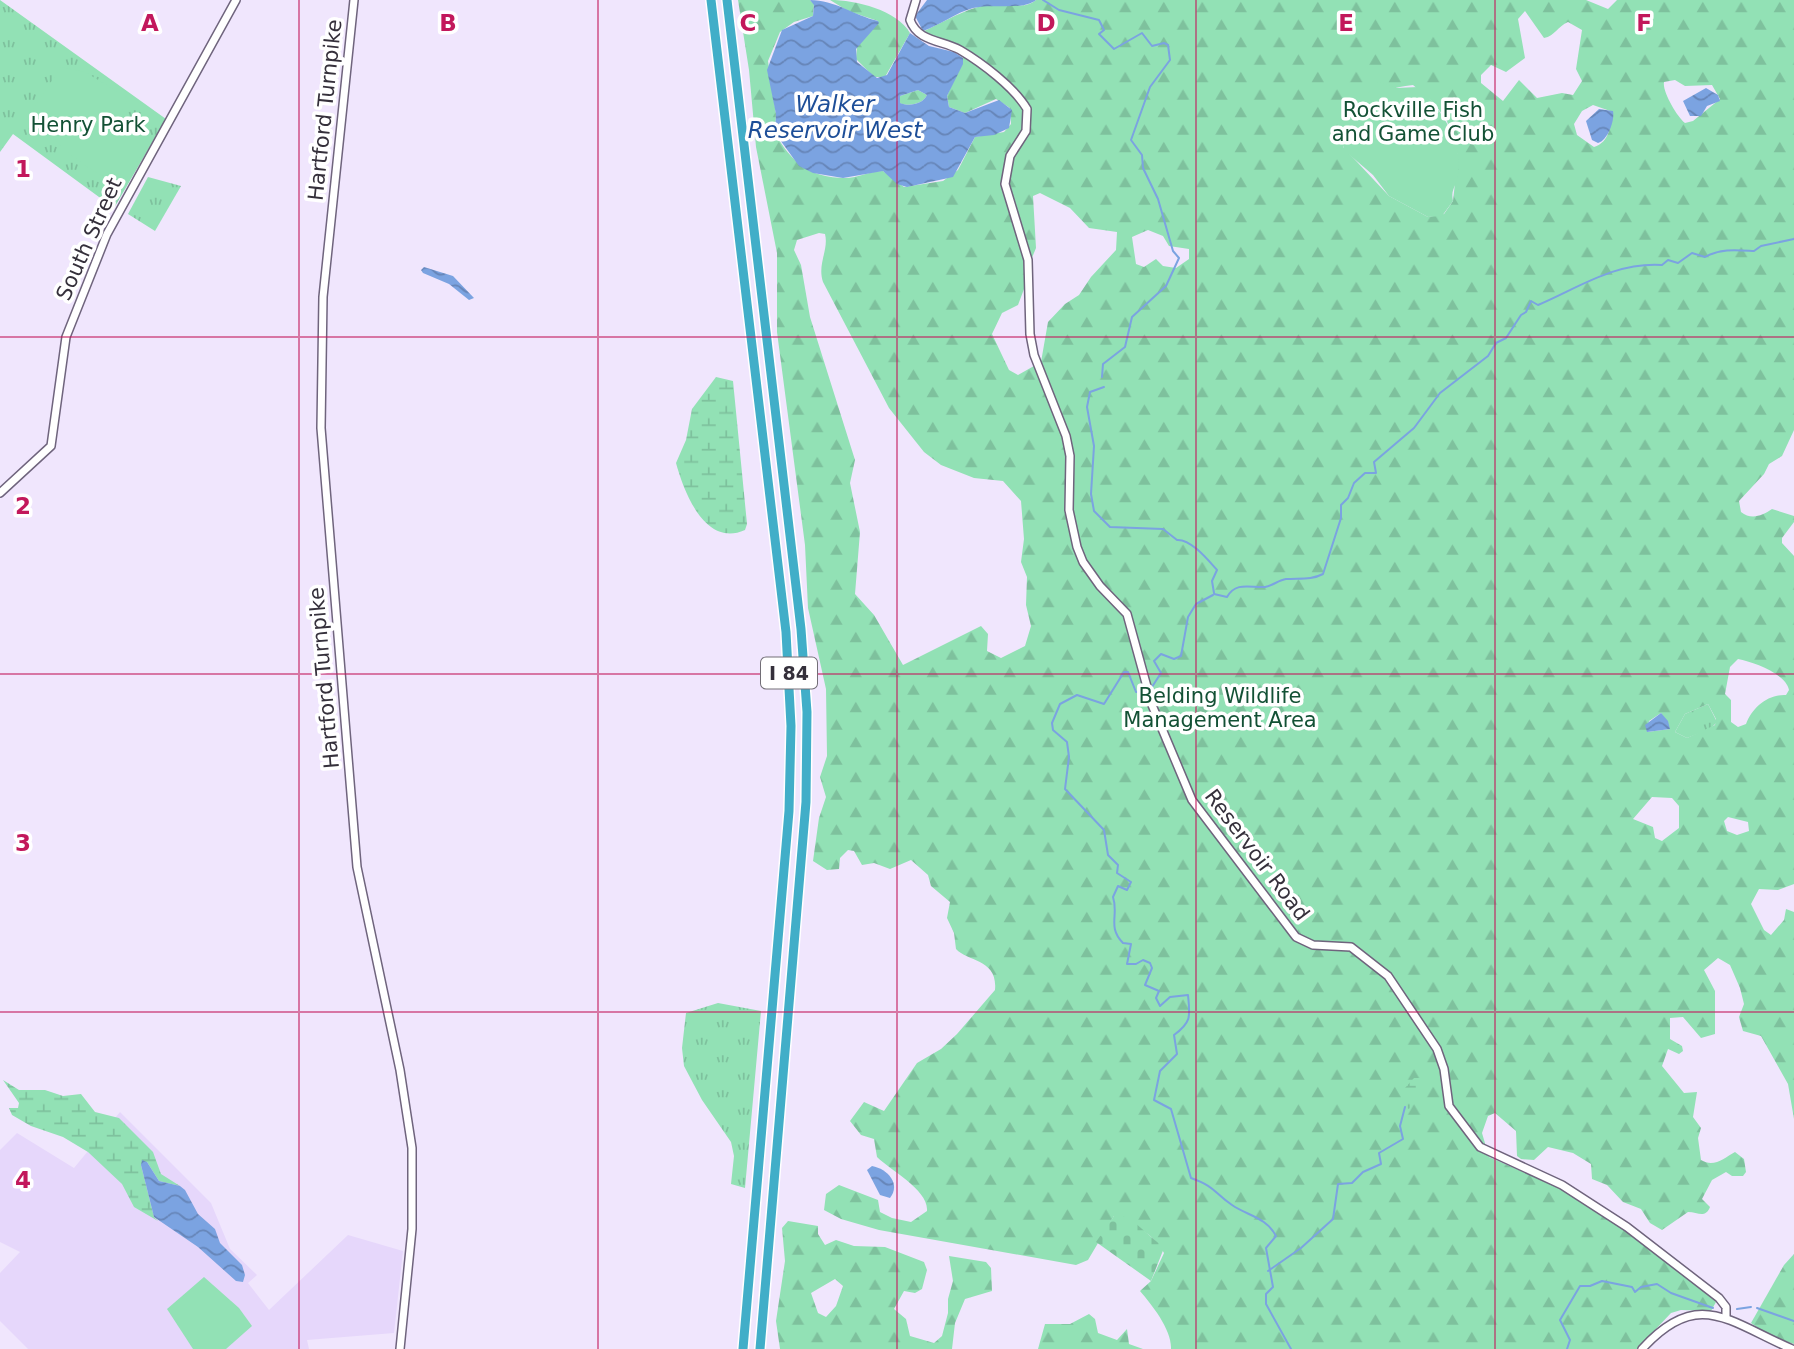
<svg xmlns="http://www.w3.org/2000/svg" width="1794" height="1349" font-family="'DejaVu Sans',sans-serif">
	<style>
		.built { fill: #e6d7fb }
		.grass { fill: url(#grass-tufts) }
		.forest { fill: url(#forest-firs); fill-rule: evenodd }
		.wetland { fill: url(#wetland-marsh) }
		.cemetery { fill: url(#cemetery-stones) }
		.pitch { fill: #92e1b5 }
		.water { fill: url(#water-waves); fill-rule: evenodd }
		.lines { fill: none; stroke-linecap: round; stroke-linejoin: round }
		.stream { stroke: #7ba3e1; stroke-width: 2 }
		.secondary-casing { stroke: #6f647d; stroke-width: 10 }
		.highway-casing { stroke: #fff; stroke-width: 12 }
		.secondary { stroke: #fff; stroke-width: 7 }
		.highway { stroke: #41aec8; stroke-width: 9 }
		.grid { fill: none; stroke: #c2185b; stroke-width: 2; stroke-opacity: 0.55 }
		.labels { text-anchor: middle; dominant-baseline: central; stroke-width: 7; stroke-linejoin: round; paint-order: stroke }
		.shield { fill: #fff; stroke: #726e76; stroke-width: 2 }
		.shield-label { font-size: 19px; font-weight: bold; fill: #35303b }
		.street-label { font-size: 21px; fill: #35303b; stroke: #fff }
		.park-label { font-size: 21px; fill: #135135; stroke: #fff }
		.water-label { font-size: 23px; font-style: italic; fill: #1d4e98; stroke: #fff }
		.grid-label { font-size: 23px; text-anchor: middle; font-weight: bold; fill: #c2185b; stroke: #fff; stroke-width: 7; stroke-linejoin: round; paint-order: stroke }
	</style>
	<defs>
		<pattern id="grass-tufts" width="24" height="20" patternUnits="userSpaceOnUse" patternTransform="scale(1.75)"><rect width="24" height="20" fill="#92e1b5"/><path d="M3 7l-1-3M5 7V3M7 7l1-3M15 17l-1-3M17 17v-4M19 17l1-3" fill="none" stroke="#7ec19d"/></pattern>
		<pattern id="forest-firs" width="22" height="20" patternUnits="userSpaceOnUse" patternTransform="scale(1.75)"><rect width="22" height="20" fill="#92e1b5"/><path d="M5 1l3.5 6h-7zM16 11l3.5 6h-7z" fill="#7ec19d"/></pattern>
		<pattern id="wetland-marsh" width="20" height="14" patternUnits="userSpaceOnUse" patternTransform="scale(1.75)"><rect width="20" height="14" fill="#92e1b5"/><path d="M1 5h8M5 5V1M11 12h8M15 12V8" fill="none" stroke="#7ec19d"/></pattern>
		<pattern id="cemetery-stones" width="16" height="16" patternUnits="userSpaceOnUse" patternTransform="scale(1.75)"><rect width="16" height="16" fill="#92e1b5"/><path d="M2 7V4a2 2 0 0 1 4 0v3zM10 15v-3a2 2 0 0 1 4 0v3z" fill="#7ec19d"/></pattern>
		<pattern id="water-waves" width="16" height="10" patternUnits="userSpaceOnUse" patternTransform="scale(1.75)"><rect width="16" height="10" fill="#7ba3e1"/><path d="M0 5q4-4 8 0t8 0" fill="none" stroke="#6685b8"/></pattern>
	</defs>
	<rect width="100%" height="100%" fill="#f0e6fd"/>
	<path class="built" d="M120 1112 211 1203 230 1249 257 1275 248 1283 269 1310 348 1235 403 1251 394 1333 307 1340 309 1349H28L0 1321V1273L20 1252 0 1242V1150L17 1133 74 1168Z"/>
	<g class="grass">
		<path d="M0 0 166 119 114 208 13 134 0 152Z"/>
		<path d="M148 177 181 186 155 231 128 214Z"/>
		<path d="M1708 704 1717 722 1710 729 1687 738 1675 732 1685 714Z"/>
		<path d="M718 1003 761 1011 745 1188 731 1184 734 1156 731 1142 702 1100 684 1066 682 1048 686 1013Z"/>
	</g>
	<g class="forest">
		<path d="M738 0H810L814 4 813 16 794 22 780 32 768 61 776 114 775 133C791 162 810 178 845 178 858 178 870 171 883 171L904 187 943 181 958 170 975 137 1004 132 1011 124 1010 108 996 99 965 113 949 107 947 96 965 52C953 40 938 41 924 31 949 20 975 2 1004 4 1018 4 1024 9 1036 0H1586L1608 9 1617 0H1794V430L1782 456 1769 464 1764 474 1739 501 1741 512C1751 520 1762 516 1772 509L1794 516V522L1782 538V543L1794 556V884L1778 890 1759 889 1751 904 1764 930 1771 935 1784 920 1786 909 1794 912V1119L1788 1084 1761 1036 1743 1031 1739 1017 1744 1004 1740 988 1730 965 1718 958 1704 970 1715 991V1034L1701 1038 1683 1017 1670 1018V1039L1682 1046 1683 1051 1679 1054 1668 1049 1662 1066 1684 1093 1697 1092 1693 1117 1701 1128 1698 1138 1701 1160C1714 1168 1724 1158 1735 1152L1744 1159 1746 1172 1743 1176H1732L1726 1172 1712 1180 1702 1199 1710 1207C1705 1219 1698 1212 1688 1212L1662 1230 1650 1223 1641 1209 1623 1202 1607 1185 1592 1179 1591 1164 1573 1153 1548 1147 1534 1160 1521 1159 1517 1156 1516 1131 1495 1113 1488 1116 1482 1133 1489 1157 1560 1188 1638 1239 1714 1298 1716 1302 1711 1311 1681 1310 1671 1313 1637 1349H1171C1172 1330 1152 1305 1140 1291L1151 1281 1164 1253C1154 1234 1134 1224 1114 1216L1088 1260 1076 1265 879 1230 841 1219 824 1210 826 1194 839 1185 878 1200 880 1212 892 1218 911 1222 927 1211C929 1190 890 1170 877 1157L874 1139 861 1135 850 1121 864 1102 884 1111 917 1063 941 1049 957 1034 995 990C998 959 968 962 956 949L954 933 947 918 950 902 931 886 928 875 911 860 890 869 874 863 862 865 854 851 848 850 840 858 839 869 827 870 813 861 819 818 826 797 820 777 827 756 826 689 808 608 805 545 777 332V253L756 147 749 70ZM1525 11 1544 38C1555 36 1558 26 1568 22L1582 30 1576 69 1582 81 1573 95 1562 93 1537 98 1519 80 1503 101 1481 83V75L1491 65 1506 72 1525 58 1518 19ZM1675 80 1685 86 1712 85 1720 99 1693 121 1685 123C1677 117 1662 91 1664 82ZM1413 85 1434 103 1447 121 1458 156 1453 201 1444 214 1428 217 1389 196 1343 147C1349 104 1372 90 1413 85ZM1593 105 1613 112C1610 126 1610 142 1594 147L1577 135 1574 124 1582 111ZM1040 193 1070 208 1089 228 1117 232 1116 250 1091 277 1079 295 1065 304 1048 322 1041 362 1018 375 1009 370 992 334 1002 313 1018 305 1024 289V277L1036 248 1033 196ZM1148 230 1163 236 1169 246 1189 249V259L1176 268 1163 266 1156 259 1144 267 1136 264 1132 237ZM819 233 825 234C829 250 817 264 823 282L889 408 924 452 941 465 974 478 1003 481 1021 501 1024 539 1021 562 1027 577 1026 605 1031 626 1025 646 1001 658 987 651 988 634 981 626 903 665 874 615 855 594 860 532 850 483 855 460 810 317 801 265 794 250 797 240ZM1738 659C1754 662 1786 674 1789 690L1786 695C1767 694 1752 708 1746 724L1738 727 1731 722V700L1725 694 1730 667ZM1708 704 1716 719 1715 725 1687 738 1675 732 1685 714ZM1661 713 1670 729 1647 732 1649 721ZM1652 797 1672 798 1679 806V828L1662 841 1655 838 1653 827 1633 819ZM1728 817 1748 822 1749 831 1737 835 1727 831 1724 821Z"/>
		<path d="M830 0C856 0 897 10 910 33L885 77H874L856 59 857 46 878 21 848 11Z"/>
		<path d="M918 90 927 95C923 104 909 107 899 103L900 96Z"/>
		<path d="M788 1221 818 1226V1234L825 1245 836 1240 854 1246 885 1247 924 1262 927 1270 922 1289 915 1293 904 1291 894 1309 906 1319 910 1336 934 1343 942 1336 948 1313V1299L953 1281 949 1256 986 1262 991 1268 992 1291 965 1299 955 1323 952 1349H780L776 1321 785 1261 782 1228ZM835 1279 843 1286 836 1306 826 1317 818 1313 811 1293Z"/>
		<path d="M1794 1254V1344L1768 1335 1751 1323 1784 1265Z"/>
		<path d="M1089 1314 1095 1319 1098 1333 1117 1340 1127 1329 1129 1344 1143 1349H1038L1045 1324H1070Z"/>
	</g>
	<g class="wetland">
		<path d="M716 377 733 381 747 524 745 530C705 548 684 492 676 463L686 440 692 409Z"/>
		<path d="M1414 1078H1420L1428 1085 1409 1109 1405 1107V1088Z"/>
		<path d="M3 1080 19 1090H45L63 1096 81 1094 95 1112 119 1118 153 1152 161 1174 180 1186 159 1181 147 1162 141 1165 154 1217 158 1221 134 1207 122 1184 88 1152 63 1137 31 1126 12 1115 9 1108H18L19 1103Z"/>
	</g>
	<path class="cemetery" d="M1119 1214 1134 1222 1164 1248 1151 1281 1096 1242 1114 1216Z"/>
	<g class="pitch">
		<path d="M61 67 85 72 128 98 113 129 132 130 151 138 124 183C98 182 44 135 31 112Z"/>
		<path d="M1378 82 1396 88 1418 87C1442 109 1466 146 1457 180 1454 189 1451 191 1453 201L1442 216 1428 217 1389 196 1373 175 1344 150 1339 125Z"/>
		<path d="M204 1277 239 1308 252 1326 226 1349H193L167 1309Z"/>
	</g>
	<g class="water">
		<path d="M810 0C835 0 853 15 878 21L879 23 856 49 857 62 877 78 887 75 910 33 929 46 954 52 963 58V64L947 96 949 107 965 113 999 100 1012 110 1009 128 994 135 975 137 953 177 907 187 897 184 883 171 843 178 813 173 799 166 775 133 776 114 767 70 782 30 813 16 814 5ZM918 90 927 95C923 104 909 107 900 103V96Z"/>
		<path d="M927 0H1036C1022 11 993 3 973 8 955 13 940 25 923 31L915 16Z"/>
		<path d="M1706 88 1718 95 1720 101 1707 106 1701 116H1690L1683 101Z"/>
		<path d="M1599 109 1613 111C1615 120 1608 140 1598 143L1592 140 1586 121Z"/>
		<path d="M424 267 453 276 474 298 469 300 449 284 423 273 421 270Z"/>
		<path d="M1661 713 1668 721 1670 729 1647 732 1645 725Z"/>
		<path d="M142 1160 147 1162 159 1181 180 1186 185 1190 198 1214 215 1229 220 1243 242 1265 245 1275 243 1282 236 1281 198 1247 154 1217 141 1165Z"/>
		<path d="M872 1166C888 1169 901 1184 890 1198L880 1195 867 1170Z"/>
	</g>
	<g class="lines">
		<g class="stream">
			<path d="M1043 0 1059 10 1099 20 1104 30 1099 34 1114 49 1142 33 1152 46 1164 43 1168 45 1170 60 1150 87 1131 140 1142 155 1143 168 1158 199 1173 251 1179 258 1166 286 1132 317 1125 347 1103 364 1102 377"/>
			<path d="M1104 387 1090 392 1087 407 1094 446 1091 494 1094 511 1110 527 1163 529 1177 540C1191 539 1208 560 1217 570L1212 581 1214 593"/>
			<path d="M1214 594 1227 597C1236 581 1251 588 1265 587 1272 586 1279 580 1286 579 1299 578 1312 580 1323 574L1341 518V505L1348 498 1354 483 1365 473H1376L1374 462 1414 428 1440 393 1488 356 1496 343 1506 338 1521 315 1526 312 1531 301 1538 305C1580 287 1615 262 1662 265L1668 260 1678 263 1692 253 1705 257C1721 248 1737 250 1754 251L1761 246 1794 239"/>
			<path d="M1150 690 1161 673 1154 661 1161 654 1174 659 1181 656 1188 617 1196 604 1213 595"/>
			<path d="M1145 692H1136L1128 672H1124L1104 704 1077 695 1060 704 1052 723 1053 730 1067 742 1069 757 1065 789 1104 830 1108 855 1118 865 1117 873 1131 882 1127 890 1118 886 1113 897C1119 915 1107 927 1123 943L1131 944 1127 964H1136L1143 960 1150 963 1152 968 1145 985 1159 991 1156 998 1160 1006 1170 997 1188 995C1190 1016 1192 1022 1174 1035L1177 1054 1160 1071 1154 1100 1171 1109 1191 1178C1216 1187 1213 1192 1232 1205 1248 1216 1266 1217 1276 1236L1266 1248 1273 1287 1266 1294V1304L1291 1349"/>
			<path d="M1268 1271 1301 1248 1333 1219 1338 1184 1352 1183 1363 1172 1381 1164 1379 1153 1403 1139 1400 1126 1405 1107"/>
			<path d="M1757 1308 1794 1321"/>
			<path d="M1737 1309 1751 1307"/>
			<path d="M1567 1349 1570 1340 1560 1320 1580 1286H1590L1602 1281 1632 1287 1635 1292 1641 1287 1657 1284 1671 1293 1713 1308"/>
		</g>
		<g class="secondary-casing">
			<g id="secondary">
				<path d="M354 0 323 297 321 428 357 867 400 1070 412 1148V1229L400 1349"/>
				<path d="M916 0 910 20C918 42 942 40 960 50 982 63 1014 87 1027 109L1026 131 1010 156 1005 184 1028 260 1030 334 1034 355 1066 436 1070 456 1069 510 1077 547 1083 562 1100 586 1127 614 1152 705 1192 800 1296 937 1313 945 1351 947 1388 976 1437 1049 1444 1069 1449 1106 1480 1147 1562 1185 1627 1227 1719 1298 1726 1307V1318"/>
				<path d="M0 493 51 446 66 337 107 234 236 0"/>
				<path d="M1642 1349C1698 1287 1729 1322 1792 1349"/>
			</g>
		</g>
		<g class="highway-casing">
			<g id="highway">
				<path d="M711 0 786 632 791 726 789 811 743 1349"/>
				<path d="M727 0 801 629 807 712 806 802 760 1349"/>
			</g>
		</g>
		<use href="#secondary" class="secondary"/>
		<use href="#highway" class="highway"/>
	</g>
	<path class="grid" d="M299 0V1349M598 0V1349M897 0V1349M1196 0V1349M1495 0V1349M0 337H1794M0 674H1794M0 1012H1794"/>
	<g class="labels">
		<rect class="shield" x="761" y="657.5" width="56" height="31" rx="5"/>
		<g class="shield-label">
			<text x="789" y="673">I 84</text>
		</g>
		<g class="street-label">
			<text transform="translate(325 110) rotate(-84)">Hartford Turnpike</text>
			<text transform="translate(89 239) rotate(-66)">South Street</text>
			<text transform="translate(324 678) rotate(-95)">Hartford Turnpike</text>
			<text transform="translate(1257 855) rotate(53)">Reservoir Road</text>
		</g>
		<g class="park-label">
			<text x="1413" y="110">Rockville Fish<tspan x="1413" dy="24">and Game Club</tspan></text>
			<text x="88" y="125">Henry Park</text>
			<text x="1220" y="696">Belding Wildlife<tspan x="1220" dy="24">Management Area</tspan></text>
		</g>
		<g class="water-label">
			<text x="835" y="104">Walker<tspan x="835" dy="26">Reservoir West</tspan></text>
		</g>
	</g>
	<g class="grid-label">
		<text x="150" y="31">A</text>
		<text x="448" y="31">B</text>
		<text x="748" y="31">C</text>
		<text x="1046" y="31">D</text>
		<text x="1346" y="31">E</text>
		<text x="1644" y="31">F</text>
		<text x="23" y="177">1</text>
		<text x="23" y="514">2</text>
		<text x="23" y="851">3</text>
		<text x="23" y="1188">4</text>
	</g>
</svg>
